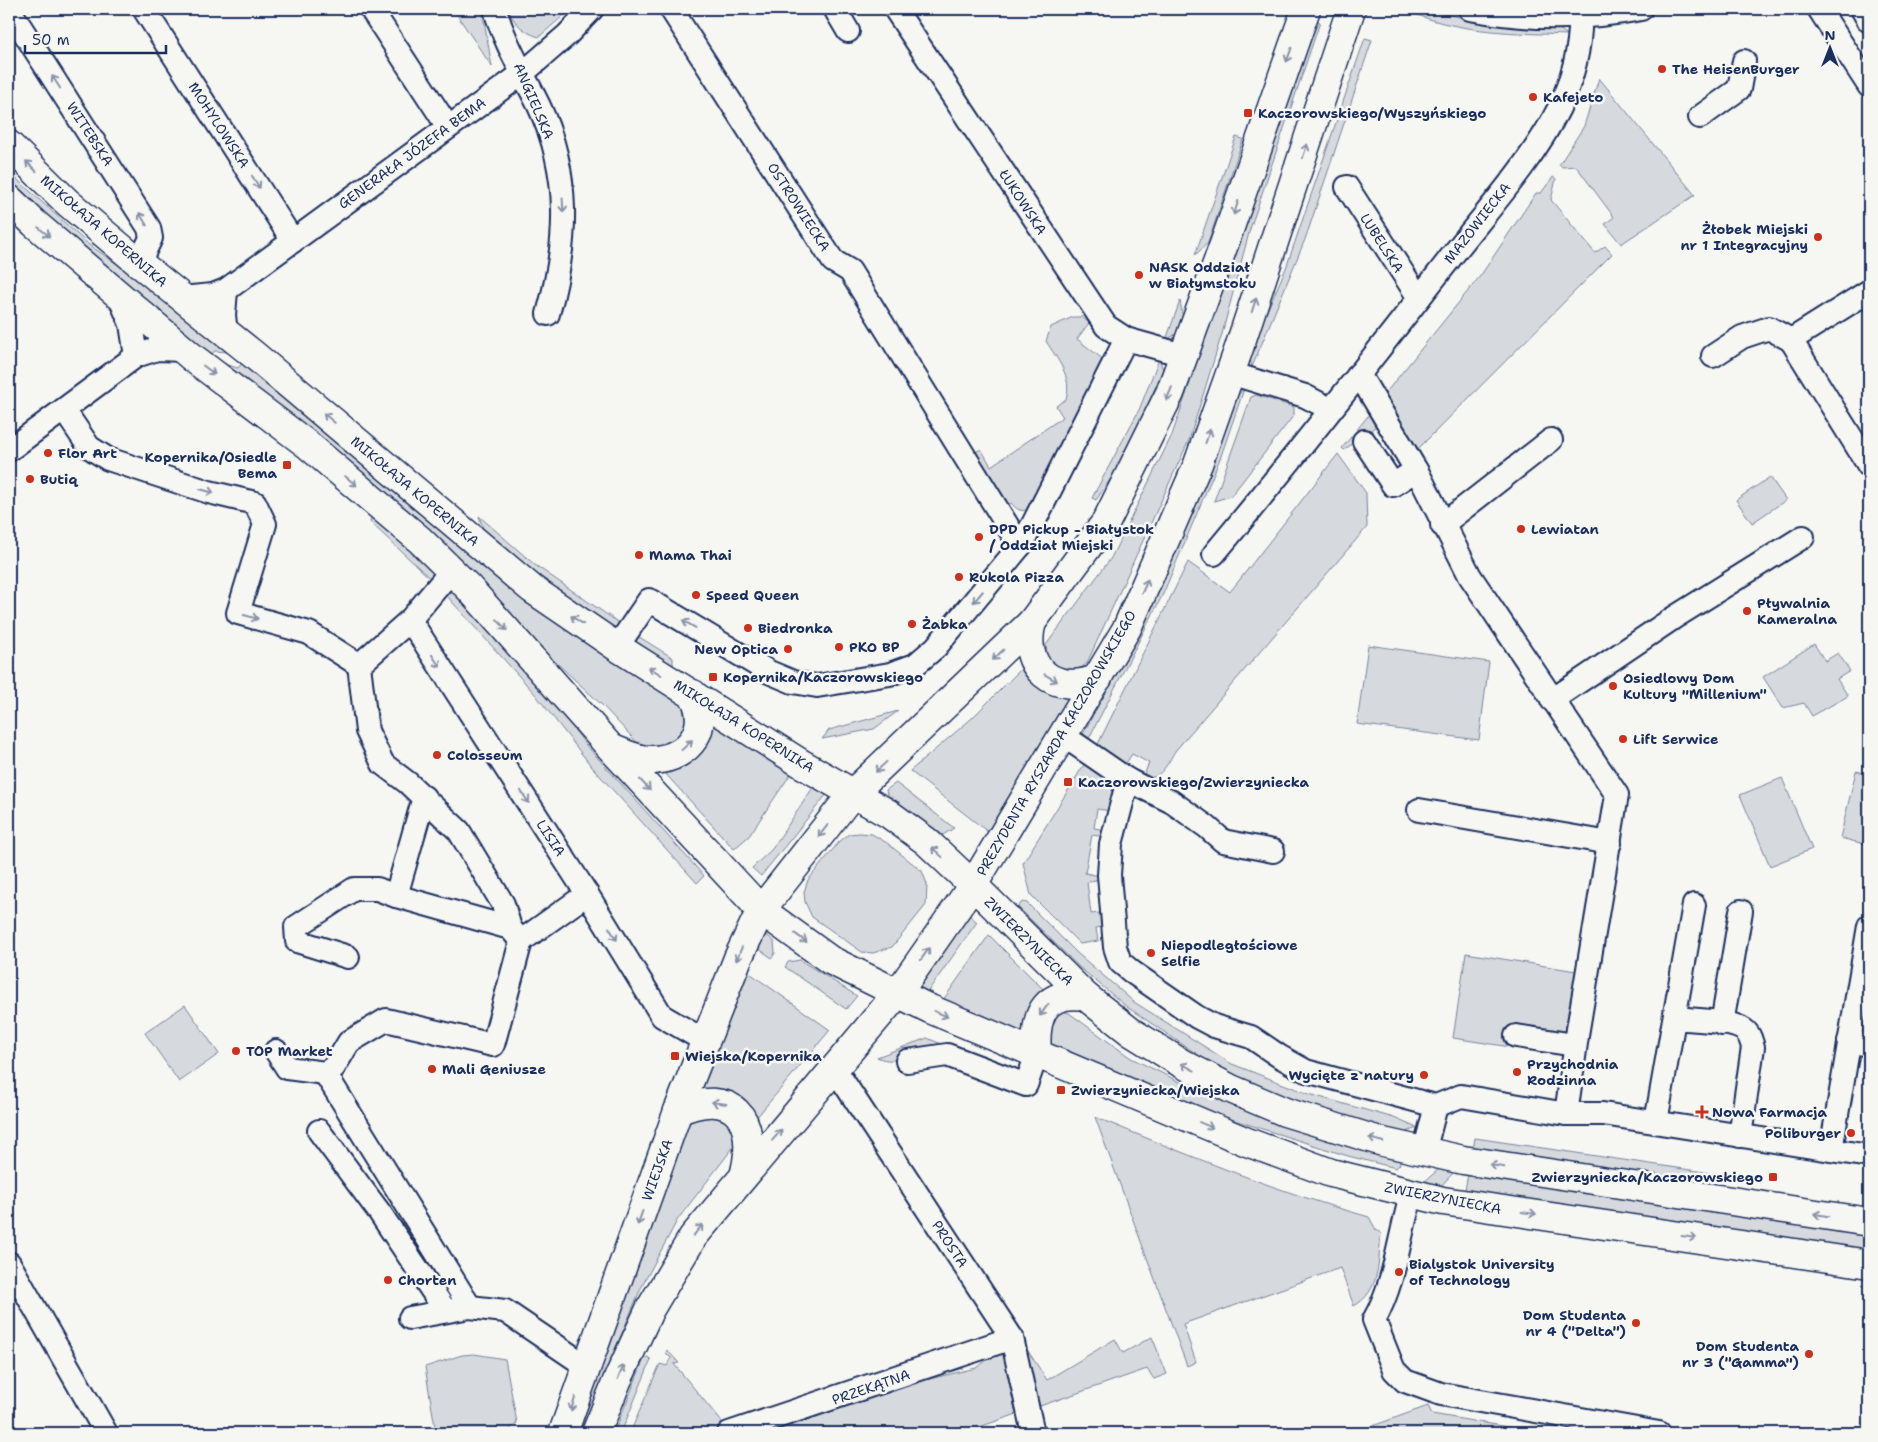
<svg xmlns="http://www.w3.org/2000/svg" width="1878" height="1442" font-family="'Shantell Sans',sans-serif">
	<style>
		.green { fill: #d6d9dd; stroke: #78849e }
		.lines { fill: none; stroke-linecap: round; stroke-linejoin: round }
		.minor-casing { stroke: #1b2f5e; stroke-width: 26 }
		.major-casing { stroke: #1b2f5e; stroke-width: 31 }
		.minor { stroke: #f6f6f2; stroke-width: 22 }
		.major { stroke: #f6f6f2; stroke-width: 28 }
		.oneway { stroke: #8892a8 }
		.poi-dot { fill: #c8321e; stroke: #f6f6f2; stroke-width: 2 }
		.labels { text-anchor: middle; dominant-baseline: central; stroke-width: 5; stroke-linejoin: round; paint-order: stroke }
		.poi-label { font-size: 14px; font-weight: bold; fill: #1b2f5e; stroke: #f6f6f2; text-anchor: start }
		.street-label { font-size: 14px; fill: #1b2f5e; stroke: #f6f6f2 }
	</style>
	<rect width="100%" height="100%" fill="#f6f6f2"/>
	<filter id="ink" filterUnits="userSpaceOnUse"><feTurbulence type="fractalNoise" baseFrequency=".02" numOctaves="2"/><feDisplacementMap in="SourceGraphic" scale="10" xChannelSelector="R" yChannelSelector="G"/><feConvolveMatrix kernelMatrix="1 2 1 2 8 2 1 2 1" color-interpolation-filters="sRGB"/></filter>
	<g filter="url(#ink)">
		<g class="green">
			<path d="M453 9H482L492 67Z"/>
			<path d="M508 9H560L564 15 539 37C525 33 513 23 508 9Z"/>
			<path d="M1419 9 1485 22 1559 29 1568 35C1517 33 1462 33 1415 14Z"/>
			<path d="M1315 20 1320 22 1250 229 1222 334 1189 440 1087 663 1079 670 1066 673 1048 661 1046 645 1111 558 1172 435Z"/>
			<path d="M1365 38 1372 40 1306 237 1252 367 1249 355 1251 347 1286 268Z"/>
			<path d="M1599 78 1695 195 1621 244 1605 224 1614 217 1576 166 1563 167 1559 165 1584 126Z"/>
			<path d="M1236 137 1243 139 1208 243 1195 255Z"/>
			<path d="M9 172 89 245 126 270 227 352 215 351 210 355 26 200 9 183Z"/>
			<path d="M1553 177 1556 179 1551 200 1595 253 1605 246 1612 254 1413 454 1379 401 1481 275 1536 193H1541Z"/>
			<path d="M1180 301 1183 318 1178 333 1166 340Z"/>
			<path d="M1073 317H1082L1089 323 1077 339 1104 360 1031 508C1022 513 1017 510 1011 503L1006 506 974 453 981 449 991 466 1063 417 1056 406 1066 399C1073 377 1057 359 1046 341L1051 327Z"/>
			<path d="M1159 359 1163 369 1125 458 1096 500 1092 498 1139 410Z"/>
			<path d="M242 363 682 703 686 724 676 742 645 751 602 705 520 629 224 364 238 368Z"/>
			<path d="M1244 389 1221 456 1163 594 1087 742 1081 738 1158 590 1236 396Z"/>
			<path d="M1256 395 1294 407V415L1231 496 1214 501 1251 397Z"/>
			<path d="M1372 411 1379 424 1344 450 1342 448Z"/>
			<path d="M1338 454 1366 493 1367 527 1175 751C1168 763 1160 782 1143 777L1149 763 1132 754 1124 766 1095 750 1188 562 1230 592Z"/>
			<path d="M1770 477 1786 500 1752 523 1736 500Z"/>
			<path d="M372 515 439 576 435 583 370 522Z"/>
			<path d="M479 516 535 565 622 625 613 631 568 598 484 532Z"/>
			<path d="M453 591 543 688 586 745 704 876 697 883 592 767 535 694 445 594Z"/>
			<path d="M636 635 673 658V665L659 661 634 645 633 639Z"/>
			<path d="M1814 644 1825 661 1838 653 1850 671 1837 679 1848 696 1812 716 1804 703 1783 708 1763 677Z"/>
			<path d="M1368 645 1489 662 1479 740 1357 724Z"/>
			<path d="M1029 661 1073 690 988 832 910 771 971 719Z"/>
			<path d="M898 711 874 729 822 739 829 730Z"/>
			<path d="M705 717 792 772 749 836 734 849 662 770Z"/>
			<path d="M1088 758 1118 784 1111 811 1097 809 1094 828 1107 830 1106 837 1092 835 1085 873 1100 876V879L1087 882 1091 914 1107 912 1106 926 1096 928 1098 941 1080 944 1031 895 1023 863Z"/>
			<path d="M1856 771 1869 774V845L1840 838Z"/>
			<path d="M1782 778 1812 849 1770 866 1740 795Z"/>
			<path d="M896 783 954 828 943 835 887 794 886 790Z"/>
			<path d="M814 786 827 794 761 876 752 868 772 849Z"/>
			<path d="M860 833 872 834 887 843 922 871 927 884 926 905 914 920 892 947 873 953 862 952 812 917 805 902 804 892 808 880 839 842 849 834Z"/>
			<path d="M1022 902 1027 903 1077 953 1134 1002 1232 1064 1309 1094 1394 1118 1417 1128 1404 1133 1315 1108 1228 1075 1127 1007 1079 967 1018 907Z"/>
			<path d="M968 914 977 922 926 994 914 988Z"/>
			<path d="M763 932 774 941 775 953 772 958 755 946Z"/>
			<path d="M989 935 1049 995C1032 1005 1023 1013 1023 1035L943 1000Z"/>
			<path d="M1466 953 1576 971 1562 1055 1453 1038Z"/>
			<path d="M800 960 857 996 846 1009 785 967 788 962Z"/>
			<path d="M744 969 830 1030 751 1124 696 1093Z"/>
			<path d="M185 1005 219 1054 179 1082 145 1033Z"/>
			<path d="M1060 1011 1069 1013 1131 1058 1186 1085 1279 1120 1399 1159 1400 1164 1396 1168 1348 1156 1193 1107 1044 1044 1041 1027Z"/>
			<path d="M927 1038 944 1045C925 1051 896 1067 877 1057Z"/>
			<path d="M723 1114 735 1133V1145L678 1219 641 1288 580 1433H572L688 1116Z"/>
			<path d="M1095 1117C1185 1154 1275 1191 1369 1217L1376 1230 1381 1233C1378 1260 1381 1291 1354 1306L1340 1268 1183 1324 1196 1362 1187 1366Z"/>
			<path d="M1475 1138 1711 1173 1715 1179 1694 1183 1473 1150Z"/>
			<path d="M1440 1168 1455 1171 1439 1188 1423 1183Z"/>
			<path d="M1468 1174 1869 1235V1253L1604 1214 1465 1190Z"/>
			<path d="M1152 1337 1167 1374 1154 1379 1147 1369 962 1433H747L887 1389 976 1368 987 1360 1024 1345 1047 1380 1115 1339 1123 1353Z"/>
			<path d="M667 1350 679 1363 674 1364 726 1427 744 1424 712 1433H630L660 1364 667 1366 671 1358 666 1353Z"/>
			<path d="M474 1354 505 1359 517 1423 506 1433H436L425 1367 462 1355Z"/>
			<path d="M648 1357 651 1360 621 1433H614L644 1359Z"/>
			<path d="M1428 1406 1432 1414 1543 1433H1353Z"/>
		</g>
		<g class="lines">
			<g class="minor-casing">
				<g id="minor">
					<path d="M9 9 149 228 151 238 139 263"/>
					<path d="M144 9 293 241"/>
					<path d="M371 9 448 127"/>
					<path d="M495 9C504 42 524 75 539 106 571 174 568 243 548 314"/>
					<path d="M671 9 833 261 850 271 1020 546"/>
					<path d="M835 9 848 31"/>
					<path d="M895 9 1106 326 1126 339 1183 355"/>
					<path d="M1470 9C1527 20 1585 20 1641 9"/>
					<path d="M1819 9 1869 86"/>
					<path d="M1862 9 1869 21"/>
					<path d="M1700 117 1739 89 1744 61"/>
					<path d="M1347 187 1419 298"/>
					<path d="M226 290 224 315 226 334"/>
					<path d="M1869 291 1791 340 1869 466"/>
					<path d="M119 296 131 324 136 356"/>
					<path d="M181 298 213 295 226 290 523 73 567 35 592 9"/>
					<path d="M1713 356 1742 337 1769 328 1791 340"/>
					<path d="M1230 373 1305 396 1330 409"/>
					<path d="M1359 374 1419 475 1470 576 1617 795 1578 1029 1566 1114"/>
					<path d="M64 410 89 447 108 459 209 492 255 503 265 524 238 613 309 633 359 665"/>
					<path d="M1364 441 1393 485 1416 470"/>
					<path d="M9 450 136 356 157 349 184 350"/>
					<path d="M1442 525 1551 440"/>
					<path d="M1214 554C1294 458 1371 360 1448 261 1484 214 1533 161 1559 108 1574 76 1582 44 1580 9"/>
					<path d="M451 571 410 620 359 665 367 731 383 764 408 783 459 831 503 904 510 928 521 941 493 1045 386 1020 349 1042 334 1067 325 1073 470 1307"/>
					<path d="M410 620 587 894 662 1016 705 1041"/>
					<path d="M617 647 649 600 769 672 793 682 817 686 890 674 915 665 936 647 1020 546 1033 524 1126 339"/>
					<path d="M1552 700 1675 617 1803 537"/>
					<path d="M1064 736 1128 780 1172 802 1207 827 1223 841 1273 851"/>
					<path d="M1128 780 1111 844 1109 875 1115 947 1120 962 1132 972 1197 1017 1214 1026 1251 1037 1279 1056 1306 1071 1436 1106 1461 1096 1566 1114H1603L1869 1156"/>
					<path d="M424 797 396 896 510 928"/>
					<path d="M1419 810 1610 843"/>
					<path d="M521 941 587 894"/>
					<path d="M348 957 297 941 296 927 354 889H377L396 896"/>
					<path d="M1675 1018C1692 1020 1731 1020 1744 1030 1750 1034 1751 1041 1753 1047L1740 1136"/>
					<path d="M1722 1024 1741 911"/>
					<path d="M1516 1036 1575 1045"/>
					<path d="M1849 1041 1869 1045"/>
					<path d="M276 1051 287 1068 325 1073"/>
					<path d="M907 1061 947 1055 1026 1085 1037 1054"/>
					<path d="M835 1069 1012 1338 1033 1433"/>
					<path d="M1656 1122 1694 905"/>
					<path d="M319 1131 380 1213 445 1310"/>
					<path d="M1831 1150 1869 926"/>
					<path d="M1424 1152 1436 1106"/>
					<path d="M1412 1193C1399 1235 1396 1281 1374 1320L1394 1370 1405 1381 1441 1394 1659 1433"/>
					<path d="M9 1263 106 1433"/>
					<path d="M410 1318 470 1307 505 1311 586 1366"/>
					<path d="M729 1433 1012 1338"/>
				</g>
			</g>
			<g class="major-casing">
				<g id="major">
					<path d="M9 145 67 202 139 263 254 355 532 589 617 647 802 764 889 814 926 841 973 885 1085 996 1131 1032 1181 1063 1231 1089 1285 1112 1383 1142 1463 1160 1869 1222"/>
					<path d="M9 199 34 223 193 358 308 445 420 540 469 588 610 747 761 910 830 960 930 1009 1247 1142 1331 1173 1443 1201 1869 1264"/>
					<path d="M1032 622C1019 667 1055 697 1098 678"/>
					<path d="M613 749C626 754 639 761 654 760 691 757 711 727 693 694"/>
					<path d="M1037 1054C1034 1018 1042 990 1085 996"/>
					<path d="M678 1111C732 1087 758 1118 745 1172"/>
					<path d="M563 1433 678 1111 738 958 761 910 853 793 1032 622 1106 522 1170 393 1227 236 1306 9"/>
					<path d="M596 1433 617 1381 650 1309 693 1237 897 994 973 885 1127 628 1198 464 1238 351 1351 9"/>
				</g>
			</g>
			<use href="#minor" class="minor"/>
			<use href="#major" class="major"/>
		</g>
		<defs><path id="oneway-shaft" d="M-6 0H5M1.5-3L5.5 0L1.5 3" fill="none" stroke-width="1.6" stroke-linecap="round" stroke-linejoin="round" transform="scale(1.25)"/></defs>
		<g class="oneway">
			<use href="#oneway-shaft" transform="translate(1289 55) rotate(110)"/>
			<use href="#oneway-shaft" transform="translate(56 82) rotate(-123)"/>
			<use href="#oneway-shaft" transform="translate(1305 151) rotate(-72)"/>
			<use href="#oneway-shaft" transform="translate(31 166) rotate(-136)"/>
			<use href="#oneway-shaft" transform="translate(256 182) rotate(57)"/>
			<use href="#oneway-shaft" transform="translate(563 205) rotate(86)"/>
			<use href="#oneway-shaft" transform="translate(1236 208) rotate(108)"/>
			<use href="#oneway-shaft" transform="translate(143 219) rotate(-121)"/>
			<use href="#oneway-shaft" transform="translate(44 232) rotate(40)"/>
			<use href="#oneway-shaft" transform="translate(1254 305) rotate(-72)"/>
			<use href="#oneway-shaft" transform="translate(209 370) rotate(37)"/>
			<use href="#oneway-shaft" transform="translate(1169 394) rotate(113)"/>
			<use href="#oneway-shaft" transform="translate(329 418) rotate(-140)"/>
			<use href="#oneway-shaft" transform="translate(1208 436) rotate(-70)"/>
			<use href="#oneway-shaft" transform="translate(351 481) rotate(40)"/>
			<use href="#oneway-shaft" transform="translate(207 491) rotate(16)"/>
			<use href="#oneway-shaft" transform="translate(1145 586) rotate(-67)"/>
			<use href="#oneway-shaft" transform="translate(978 597) rotate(130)"/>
			<use href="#oneway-shaft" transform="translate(251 617) rotate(15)"/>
			<use href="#oneway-shaft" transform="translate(577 620) rotate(-146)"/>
			<use href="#oneway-shaft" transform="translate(689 624) rotate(-149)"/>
			<use href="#oneway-shaft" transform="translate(502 625) rotate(48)"/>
			<use href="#oneway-shaft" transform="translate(998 655) rotate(136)"/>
			<use href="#oneway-shaft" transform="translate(436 661) rotate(57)"/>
			<use href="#oneway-shaft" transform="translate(655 671) rotate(-148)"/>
			<use href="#oneway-shaft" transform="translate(1051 678) rotate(29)"/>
			<use href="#oneway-shaft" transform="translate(687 745) rotate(-43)"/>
			<use href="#oneway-shaft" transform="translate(881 767) rotate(137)"/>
			<use href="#oneway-shaft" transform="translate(645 785) rotate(47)"/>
			<use href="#oneway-shaft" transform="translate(525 797) rotate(57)"/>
			<use href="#oneway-shaft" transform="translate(823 831) rotate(128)"/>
			<use href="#oneway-shaft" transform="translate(937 852) rotate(-137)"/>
			<use href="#oneway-shaft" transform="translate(613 934) rotate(58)"/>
			<use href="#oneway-shaft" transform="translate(801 938) rotate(36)"/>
			<use href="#oneway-shaft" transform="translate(739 954) rotate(113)"/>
			<use href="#oneway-shaft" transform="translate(925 954) rotate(-55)"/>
			<use href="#oneway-shaft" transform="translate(1044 1010) rotate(126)"/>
			<use href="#oneway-shaft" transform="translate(941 1014) rotate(23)"/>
			<use href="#oneway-shaft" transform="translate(1188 1067) rotate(-152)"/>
			<use href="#oneway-shaft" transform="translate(719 1103) rotate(-172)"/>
			<use href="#oneway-shaft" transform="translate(1206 1125) rotate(23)"/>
			<use href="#oneway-shaft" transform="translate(777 1135) rotate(-49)"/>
			<use href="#oneway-shaft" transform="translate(1376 1140) rotate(-164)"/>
			<use href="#oneway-shaft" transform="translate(1497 1166) rotate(-171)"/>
			<use href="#oneway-shaft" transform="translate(1529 1213) rotate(8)"/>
			<use href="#oneway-shaft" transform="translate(1821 1215) rotate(-171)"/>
			<use href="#oneway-shaft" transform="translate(640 1218) rotate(110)"/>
			<use href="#oneway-shaft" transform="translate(698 1230) rotate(-51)"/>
			<use href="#oneway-shaft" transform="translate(1689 1237) rotate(8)"/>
			<use href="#oneway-shaft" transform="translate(621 1372) rotate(-65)"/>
			<use href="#oneway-shaft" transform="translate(573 1404) rotate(109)"/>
		</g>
	</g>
	<g class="poi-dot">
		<circle cx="1662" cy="69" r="5"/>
		<circle cx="1533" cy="97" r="5"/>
		<rect x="1243" y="108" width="10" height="10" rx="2.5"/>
		<circle cx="1818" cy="237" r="5"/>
		<circle cx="1139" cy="275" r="5"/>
		<circle cx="48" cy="453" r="5"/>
		<rect x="282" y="460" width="10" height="10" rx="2.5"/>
		<circle cx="30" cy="479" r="5"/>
		<circle cx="1521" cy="529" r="5"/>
		<circle cx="979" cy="537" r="5"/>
		<circle cx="639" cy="555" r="5"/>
		<circle cx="959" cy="577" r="5"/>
		<circle cx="696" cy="595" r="5"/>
		<circle cx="1747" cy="611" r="5"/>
		<circle cx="912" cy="624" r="5"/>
		<circle cx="748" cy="628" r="5"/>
		<circle cx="839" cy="647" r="5"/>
		<circle cx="788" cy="649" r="5"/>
		<rect x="708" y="672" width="10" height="10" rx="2.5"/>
		<circle cx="1613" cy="686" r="5"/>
		<circle cx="1623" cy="739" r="5"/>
		<circle cx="437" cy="755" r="5"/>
		<rect x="1063" y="777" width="10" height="10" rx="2.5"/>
		<circle cx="1151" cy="953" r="5"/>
		<circle cx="236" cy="1051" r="5"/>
		<rect x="670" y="1051" width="10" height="10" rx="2.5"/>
		<circle cx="432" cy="1069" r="5"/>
		<circle cx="1517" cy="1072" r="5"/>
		<circle cx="1424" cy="1075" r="5"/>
		<rect x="1056" y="1085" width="10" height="10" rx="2.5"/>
		<path d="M1699.5 1104.5h5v5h5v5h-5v5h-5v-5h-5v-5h5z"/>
		<circle cx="1851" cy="1133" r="5"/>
		<rect x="1768" y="1172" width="10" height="10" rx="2.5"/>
		<circle cx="1399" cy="1272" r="5"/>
		<circle cx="388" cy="1280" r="5"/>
		<circle cx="1636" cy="1323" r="5"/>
		<circle cx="1809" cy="1354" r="5"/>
	</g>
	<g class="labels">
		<g class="poi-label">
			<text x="1672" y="69">The HeisenBurger</text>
			<text x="1543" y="97">Kafejeto</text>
			<text x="1258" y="113">Kaczorowskiego/Wyszyńskiego</text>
			<text x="1808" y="229" text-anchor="end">Żłobek Miejski<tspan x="1808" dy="16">nr 1 Integracyjny</tspan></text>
			<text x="1149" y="267">NASK Oddział<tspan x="1149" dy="16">w Białymstoku</tspan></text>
			<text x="58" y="453">Flor Art</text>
			<text x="277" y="457" text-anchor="end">Kopernika/Osiedle<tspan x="277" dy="16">Bema</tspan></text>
			<text x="40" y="479">Butiq</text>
			<text x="989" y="529">DPD Pickup - Białystok<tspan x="989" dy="16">/ Oddział Miejski</tspan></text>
			<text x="1531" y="529">Lewiatan</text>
			<text x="649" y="555">Mama Thai</text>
			<text x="969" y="577">Rukola Pizza</text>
			<text x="706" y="595">Speed Queen</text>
			<text x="1757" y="603">Pływalnia<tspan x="1757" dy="16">Kameralna</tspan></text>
			<text x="922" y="624">Żabka</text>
			<text x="758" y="628">Biedronka</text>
			<text x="849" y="647">PKO BP</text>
			<text x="778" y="649" text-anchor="end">New Optica</text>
			<text x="723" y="677">Kopernika/Kaczorowskiego</text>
			<text x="1623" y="678">Osiedlowy Dom<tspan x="1623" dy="16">Kultury "Millenium"</tspan></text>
			<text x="1633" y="739">Lift Serwice</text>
			<text x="447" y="755">Colosseum</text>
			<text x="1078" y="782">Kaczorowskiego/Zwierzyniecka</text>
			<text x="1161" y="945">Niepodległościowe<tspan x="1161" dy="16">Selfie</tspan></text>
			<text x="246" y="1051">TOP Market</text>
			<text x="685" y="1056">Wiejska/Kopernika</text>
			<text x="1527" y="1064">Przychodnia<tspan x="1527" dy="16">Rodzinna</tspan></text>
			<text x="442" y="1069">Mali Geniusze</text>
			<text x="1414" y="1075" text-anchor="end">Wycięte z natury</text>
			<text x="1071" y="1090">Zwierzyniecka/Wiejska</text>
			<text x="1712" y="1112">Nowa Farmacja</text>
			<text x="1841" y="1133" text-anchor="end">Poliburger</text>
			<text x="1763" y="1177" text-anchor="end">Zwierzyniecka/Kaczorowskiego</text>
			<text x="1409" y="1264">Bialystok University<tspan x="1409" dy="16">of Technology</tspan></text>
			<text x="398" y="1280">Chorten</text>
			<text x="1626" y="1315" text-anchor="end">Dom Studenta<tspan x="1626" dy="16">nr 4 ("Delta")</tspan></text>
			<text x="1799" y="1346" text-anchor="end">Dom Studenta<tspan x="1799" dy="16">nr 3 ("Gamma")</tspan></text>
		</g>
		<g class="street-label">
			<text transform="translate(534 101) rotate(67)">ANGIELSKA</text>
			<text transform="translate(219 125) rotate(57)">MOHYLOWSKA</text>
			<text transform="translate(90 134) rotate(57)">WITEBSKA</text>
			<text transform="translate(412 153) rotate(-36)">GENERAŁA JÓZEFA BEMA</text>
			<text transform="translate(1023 202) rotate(57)">ŁUKOWSKA</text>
			<text transform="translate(799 207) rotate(57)">OSTROWIECKA</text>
			<text transform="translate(1477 223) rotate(-52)">MAZOWIECKA</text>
			<text transform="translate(104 231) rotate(41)">MIKOŁAJA KOPERNIKA</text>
			<text transform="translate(1382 243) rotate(57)">LUBELSKA</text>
			<text transform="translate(415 491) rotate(40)">MIKOŁAJA KOPERNIKA</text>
			<text transform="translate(744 726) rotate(32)">MIKOŁAJA KOPERNIKA</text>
			<text transform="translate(1056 743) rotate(-60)">PREZYDENTA RYSZARDA KACZOROWSKIEGO</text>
			<text transform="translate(551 838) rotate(57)">LISIA</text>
			<text transform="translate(1029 941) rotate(45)">ZWIERZYNIECKA</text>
			<text transform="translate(657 1170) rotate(-70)">WIEJSKA</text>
			<text transform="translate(1443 1198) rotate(11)">ZWIERZYNIECKA</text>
			<text transform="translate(950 1244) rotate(57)">PROSTA</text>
			<text transform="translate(871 1387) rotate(-19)">PRZEKĄTNA</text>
		</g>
	</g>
	<rect width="1878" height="1442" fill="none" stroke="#f6f6f2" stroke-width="30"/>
	<rect x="15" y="15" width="1848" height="1412" fill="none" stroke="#1b2f5e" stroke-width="2" filter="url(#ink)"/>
	<g transform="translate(1830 48)" stroke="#f6f6f2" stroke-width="4" paint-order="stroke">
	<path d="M0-4L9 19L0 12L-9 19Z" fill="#1b2f5e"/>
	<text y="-8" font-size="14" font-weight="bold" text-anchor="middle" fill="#1b2f5e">N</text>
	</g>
	<path d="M25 45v8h141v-8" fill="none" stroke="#1b2f5e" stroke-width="2.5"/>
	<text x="32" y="45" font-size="15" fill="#1b2f5e" stroke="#f6f6f2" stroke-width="4" paint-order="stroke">50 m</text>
</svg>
